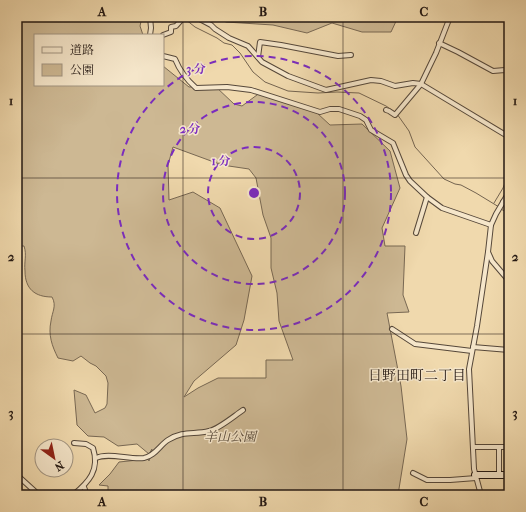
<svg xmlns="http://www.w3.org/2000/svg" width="526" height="512" font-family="'IM FELL French Canon','Noto Serif JP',serif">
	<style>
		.green { fill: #cdb893; stroke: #786853; fill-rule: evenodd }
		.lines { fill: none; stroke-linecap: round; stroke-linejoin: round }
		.stream { stroke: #746450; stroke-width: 1 }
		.street-casing { stroke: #56483a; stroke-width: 6 }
		.secondary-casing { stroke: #231813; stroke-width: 8 }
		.street { stroke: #f5e6ca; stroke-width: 4 }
		.secondary { stroke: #f5e6ca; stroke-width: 6 }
		.grid { fill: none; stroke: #231813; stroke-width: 1; stroke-opacity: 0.55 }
		.ring { fill: none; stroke: #7b2cbf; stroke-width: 2; stroke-dasharray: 7 5 }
		.labels { text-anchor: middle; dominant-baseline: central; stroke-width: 3; stroke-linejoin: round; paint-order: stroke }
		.park-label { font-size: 13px; font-style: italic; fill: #564839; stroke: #f5e6ca }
		.neighbourhood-label { font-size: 14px; fill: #231813; stroke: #f5e6ca }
		.centre { fill: #7b2cbf; stroke: #f5e6ca; stroke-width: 2 }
		.ring-label { font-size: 12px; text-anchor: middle; font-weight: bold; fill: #7b2cbf; stroke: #f5e6ca; stroke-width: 3; stroke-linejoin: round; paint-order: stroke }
		.neatline { fill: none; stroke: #231813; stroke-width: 1.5 }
		.grid-label { font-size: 13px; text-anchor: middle; font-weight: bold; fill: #231813 }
	</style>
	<rect width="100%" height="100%" fill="#f0d9ad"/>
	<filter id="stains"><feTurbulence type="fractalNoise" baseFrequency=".005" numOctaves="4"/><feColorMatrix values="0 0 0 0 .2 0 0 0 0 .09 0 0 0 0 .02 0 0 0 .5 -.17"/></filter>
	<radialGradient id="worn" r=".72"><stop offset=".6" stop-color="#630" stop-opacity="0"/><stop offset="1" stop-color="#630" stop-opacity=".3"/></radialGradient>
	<g class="green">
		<path d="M17 17H142L140 26 143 35H35V85H163V66L189 87 215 86 234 104 242 106 261 92 317 113 330 125 362 124 390 151 400 188 382 228 385 246H405L403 295 409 312 387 313 401 386 407 439 398 495H108V486L99 485 110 474 119 462 148 459 149 461 152 449 149 454 137 444 118 446 104 437 88 436 77 425 74 390 86 395 95 413 105 408 107 404 108 383 106 376 96 366 90 363 81 356 73 361 58 358C52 346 48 335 51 321 52 312 57 306 52 297 35 297 25 289 25 271 24 261 27 255 24 246H17ZM173 147 222 165 249 169 256 178 263 215 271 238V268L277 293 279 321 293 360H266V378H218L198 388 184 397 194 381 236 345 244 320 252 276 220 208 193 192 169 200 168 165Z"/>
		<path d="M217 17H398L391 32H362L332 23 307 33 273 25 226 22Z"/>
	</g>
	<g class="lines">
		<g class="stream">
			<path d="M185 19 195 27 217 38 224 43 232 45 240 53 253 72 265 82 288 91 318 93 337 92 359 93 386 106 395 112"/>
			<path d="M397 114 409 131 415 147 444 179 455 184 461 185 476 193 499 207"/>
			<path d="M494 203 503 188 509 173"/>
			<path d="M501 209 509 214"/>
		</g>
		<g class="street-casing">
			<g id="street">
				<path d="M196 17 211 25 215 29 229 38 248 46 262 62 288 76 326 90 371 80 381 81 395 86 413 83 421 84 509 137"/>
				<path d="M150 35 151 28 150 17"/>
				<path d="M163 35 171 32V27L176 26 184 17"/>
				<path d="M439 43 458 52 493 71 505 70 509 73"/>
				<path d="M163 56 175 59C179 69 187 80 196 88L227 87 251 90 320 112 330 109H339L360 116 366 120 371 130 393 143 406 175 410 181 427 197 442 208 491 225"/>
				<path d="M258 57 260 42 281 45 338 56 351 55"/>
				<path d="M386 110 389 111 395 115 421 84 436 53 450 17"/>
				<path d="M509 192 496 214 491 225 488 252 492 261 509 281"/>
				<path d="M503 202 509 206"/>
				<path d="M416 233 427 197"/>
				<path d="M392 329 415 344 472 351"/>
				<path d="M473 347 509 350"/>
				<path d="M473 447H509"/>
				<path d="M96 458C108 452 130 460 144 458 155 456 160 445 168 440 184 430 194 435 209 431 219 429 234 416 243 410"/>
				<path d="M413 473 427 480H450L476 478"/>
				<path d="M17 475 39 495"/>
				<path d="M499 475V447"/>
				<path d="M84 487 87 495"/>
				<path d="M73 495C89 482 100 470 93 448L86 444 74 443"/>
				<path d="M481 495 474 469 469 369 477 326 488 252"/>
			</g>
		</g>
		<g class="secondary-casing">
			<path id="secondary" d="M475 475H509"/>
		</g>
		<use href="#street" class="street"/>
		<use href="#secondary" class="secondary"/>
	</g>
	<path class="grid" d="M183 17V495M343 17V495M17 178H509M17 334H509"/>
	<g class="ring">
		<circle cx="254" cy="193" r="46"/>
		<circle cx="254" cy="193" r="91"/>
		<circle cx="254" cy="193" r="137"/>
	</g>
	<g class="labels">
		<g class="park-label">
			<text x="230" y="436">羊山公園</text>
		</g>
		<g class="neighbourhood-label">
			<text x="417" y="375">日野田町二丁目</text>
		</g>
	</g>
	<circle cx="254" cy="193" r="6" class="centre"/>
	<g class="ring-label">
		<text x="196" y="73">3 分</text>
		<text x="190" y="133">2 分</text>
		<text x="221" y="165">1 分</text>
	</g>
	<rect width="526" height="512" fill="none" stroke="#f0d9ad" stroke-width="44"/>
	<rect x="34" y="34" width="130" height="52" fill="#f5e6ca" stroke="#a19481"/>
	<rect x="42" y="47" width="20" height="6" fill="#f5e6ca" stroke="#a19481"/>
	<text x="70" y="54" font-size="12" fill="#231813">道路</text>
	<rect x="42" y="64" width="20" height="12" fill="#cdb893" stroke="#a19481"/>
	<text x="70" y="74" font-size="12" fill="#231813">公園</text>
	<g transform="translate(54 458) rotate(147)"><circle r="19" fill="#f5e6ca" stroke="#a19481"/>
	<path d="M0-3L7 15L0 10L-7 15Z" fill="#8f2418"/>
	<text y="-6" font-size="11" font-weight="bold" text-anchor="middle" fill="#231813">N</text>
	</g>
	<rect x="22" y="22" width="482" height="468" class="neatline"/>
	<g class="grid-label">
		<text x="102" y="16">A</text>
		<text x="263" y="16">B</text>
		<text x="424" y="16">C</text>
		<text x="11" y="105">1</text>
		<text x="515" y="105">1</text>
		<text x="11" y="261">2</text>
		<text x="515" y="261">2</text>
		<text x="11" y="417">3</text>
		<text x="515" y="417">3</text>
		<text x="102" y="506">A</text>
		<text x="263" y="506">B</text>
		<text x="424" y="506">C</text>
	</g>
	<rect width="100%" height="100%" filter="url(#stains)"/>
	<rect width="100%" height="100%" fill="url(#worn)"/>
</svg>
